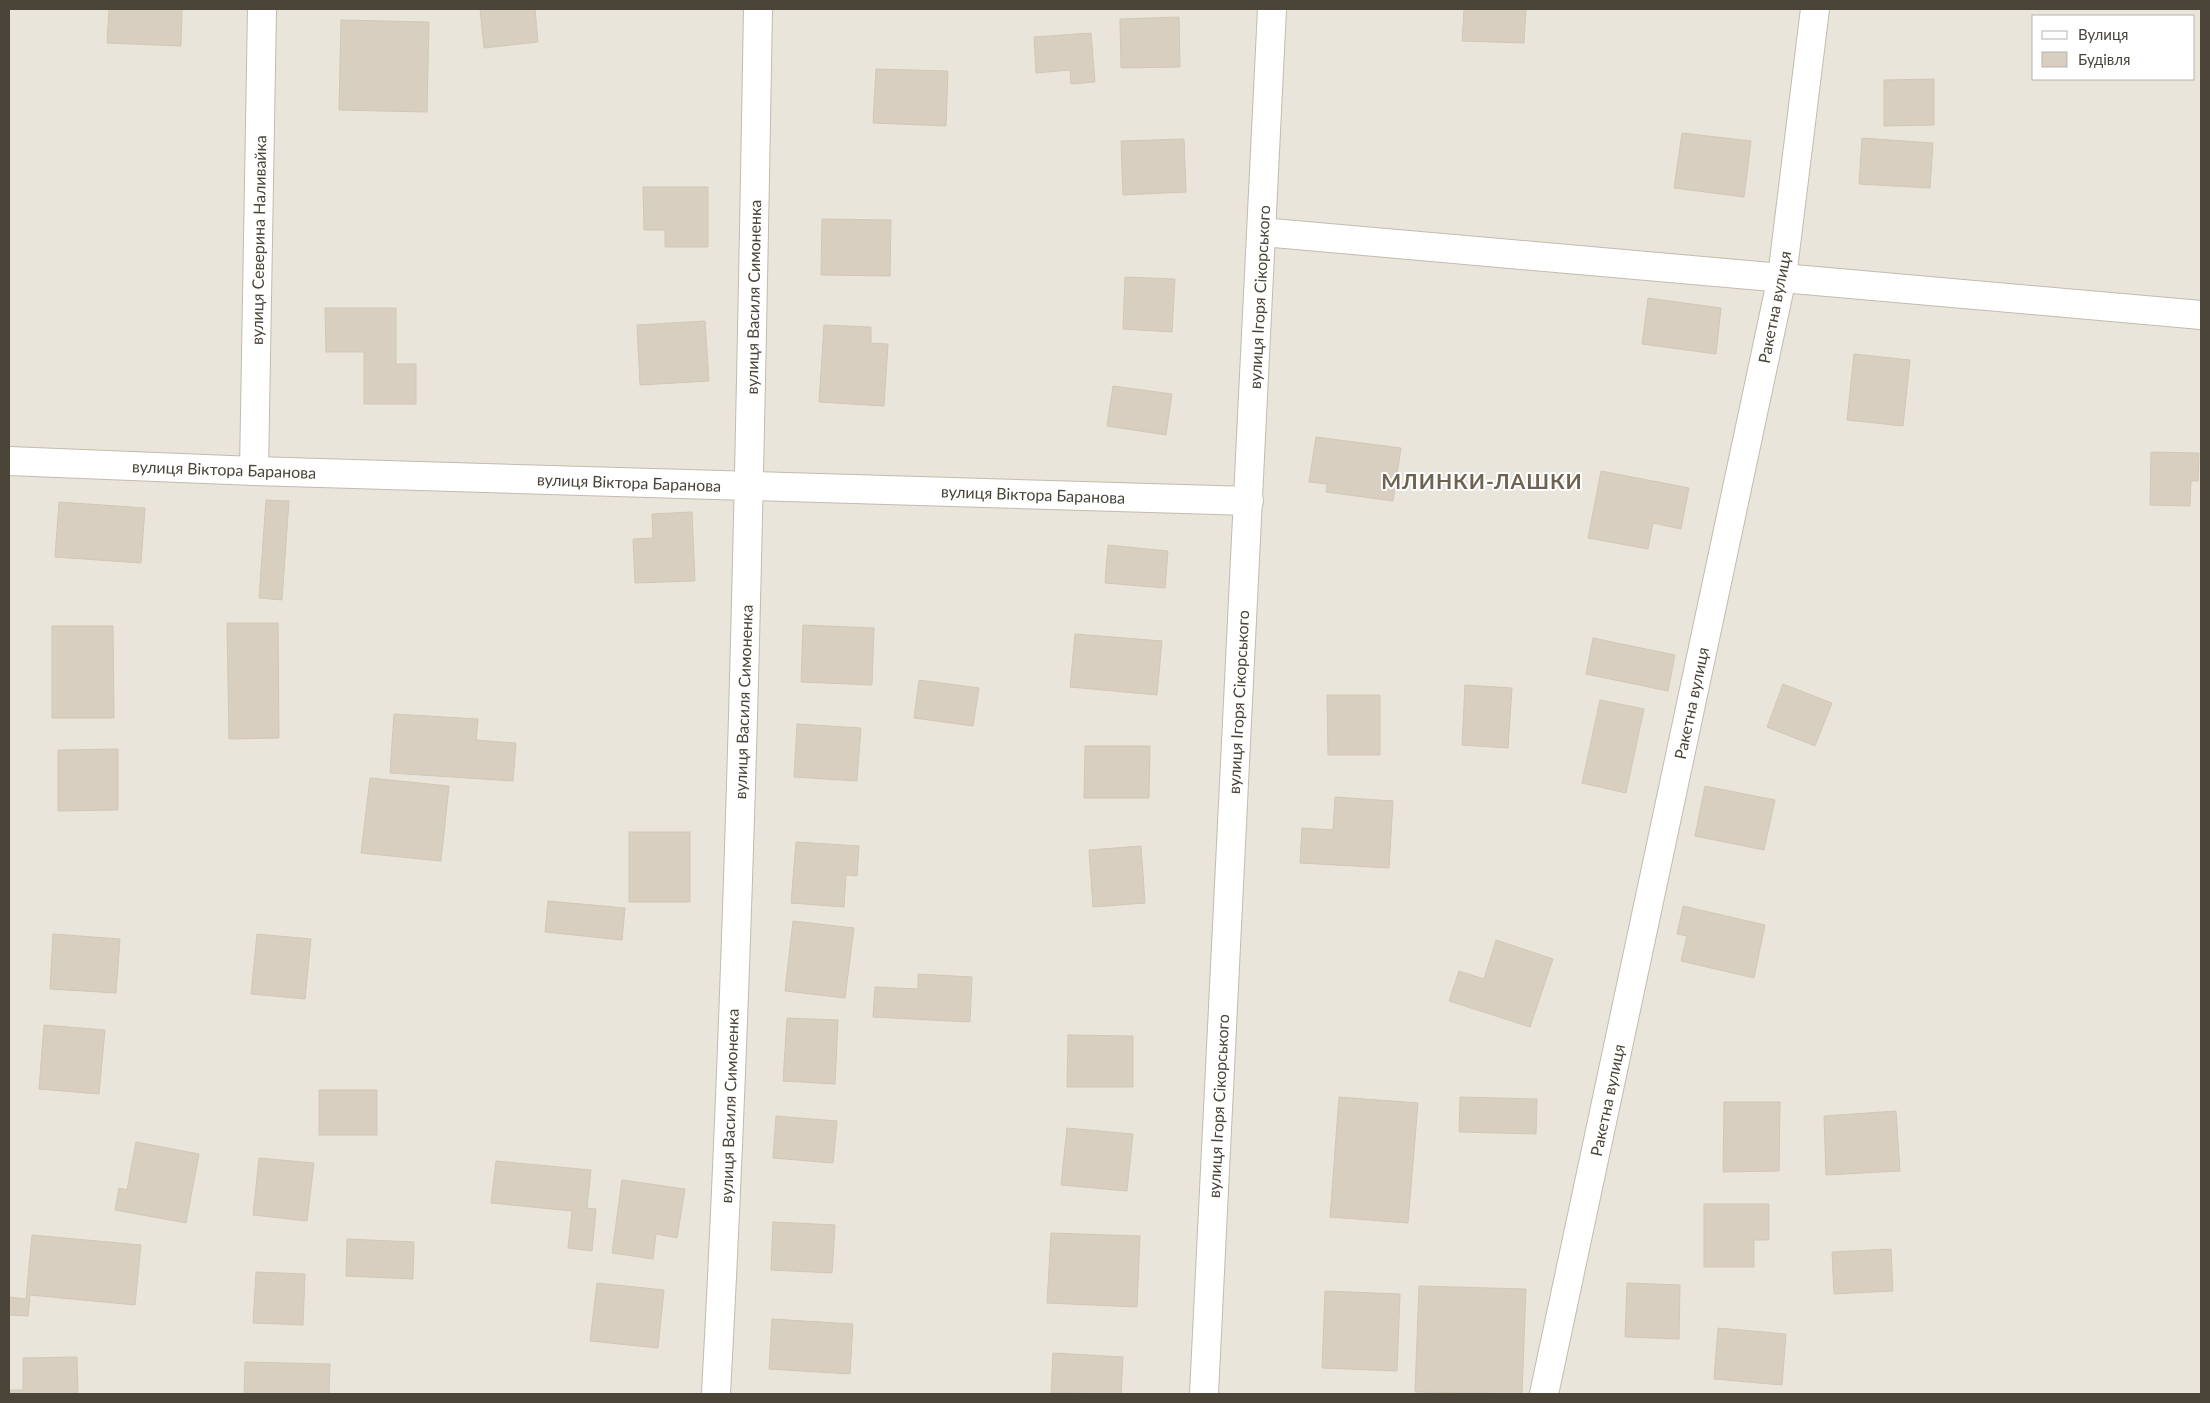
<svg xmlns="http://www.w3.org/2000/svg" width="2210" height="1403" font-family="Lato,sans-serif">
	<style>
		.residential { fill: #eae5da; fill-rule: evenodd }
		.building { fill: #d8cfc1; stroke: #d3c7b4 }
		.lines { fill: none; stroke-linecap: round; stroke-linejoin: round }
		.street-casing { stroke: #c2bbae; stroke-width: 30 }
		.street { stroke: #fff; stroke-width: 28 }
		.labels { text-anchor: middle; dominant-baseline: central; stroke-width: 4; stroke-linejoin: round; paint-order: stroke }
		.street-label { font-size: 16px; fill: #4b4439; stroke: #fff }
		.district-label { font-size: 21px; font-weight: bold; letter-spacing: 1px; fill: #6e6250; stroke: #fff }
	</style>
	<rect width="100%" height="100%" fill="#f6f3ec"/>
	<path class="residential" d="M9 9H2201V1394H9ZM2034 16H2194V79H2034Z"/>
	<g class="building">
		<path d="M109 9H182L181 46 107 43Z"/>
		<path d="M480 9H535L538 42 484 48Z"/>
		<path d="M1464 9H1526L1524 43 1462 41Z"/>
		<path d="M1179 17 1180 67 1121 68 1120 19Z"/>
		<path d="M341 20 429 22 427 112 339 110Z"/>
		<path d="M1091 33 1095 82 1071 84 1070 70 1036 73 1034 37Z"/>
		<path d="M876 69 948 71 946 126 873 123Z"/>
		<path d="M1934 79V125L1884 126V80Z"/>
		<path d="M1682 133 1751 141 1744 197 1674 188Z"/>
		<path d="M1862 138 1933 143 1930 188 1859 184Z"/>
		<path d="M1184 139 1186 192 1123 195 1121 141Z"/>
		<path d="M643 187H708V247H665V230H644Z"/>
		<path d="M822 219 891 220 890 276 821 275Z"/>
		<path d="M1125 277 1175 279 1172 332 1123 329Z"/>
		<path d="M1648 298 1721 308 1716 354 1642 344Z"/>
		<path d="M325 308H396V364H416V404H364V352H326Z"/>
		<path d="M705 321 709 381 640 385 637 325Z"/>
		<path d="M824 325 871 327V343L888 344 884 406 819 402Z"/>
		<path d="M1854 354 1910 360 1903 426 1847 420Z"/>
		<path d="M1113 386 1172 394 1166 435 1107 426Z"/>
		<path d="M1316 437 1401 448 1393 501 1326 492 1327 484 1309 482Z"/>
		<path d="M2151 452 2199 453 2198 481H2191L2190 506 2150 505Z"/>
		<path d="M1601 471 1689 488 1681 529 1653 523 1648 549 1588 538Z"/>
		<path d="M266 500 289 501 282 600 259 598Z"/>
		<path d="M59 502 145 508 141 563 55 557Z"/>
		<path d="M692 512 695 581 635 583 633 539 653 538 652 514Z"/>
		<path d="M1108 545 1168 551 1165 588 1105 583Z"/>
		<path d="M227 623H278L279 738 229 739Z"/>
		<path d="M803 625 874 628 872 685 801 682Z"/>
		<path d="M52 626H113L114 718H52Z"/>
		<path d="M1075 634 1162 641 1157 695 1070 687Z"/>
		<path d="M1593 638 1675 655 1668 691 1586 674Z"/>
		<path d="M919 680 979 688 973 726 914 718Z"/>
		<path d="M1783 684 1832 703 1815 746 1767 727Z"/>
		<path d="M1465 685 1512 688 1508 748 1462 745Z"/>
		<path d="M1327 695H1380V755H1328Z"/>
		<path d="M1600 700 1644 709 1626 793 1582 783Z"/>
		<path d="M394 714 478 719 476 740 516 743 513 781 390 773Z"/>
		<path d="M797 724 861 728 857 781 794 777Z"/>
		<path d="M1085 746H1150L1149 798H1084Z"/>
		<path d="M118 749V810L58 811V750Z"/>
		<path d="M370 778 449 786 441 861 361 853Z"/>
		<path d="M1705 786 1775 800 1764 850 1695 836Z"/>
		<path d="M1335 797 1393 801 1389 868 1300 863 1302 828 1333 830Z"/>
		<rect x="629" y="832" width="61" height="70"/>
		<path d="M796 842 859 846 857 876 846 875 844 907 791 903Z"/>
		<path d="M1141 846 1145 903 1093 907 1089 850Z"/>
		<path d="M548 901 625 908 622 940 545 932Z"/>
		<path d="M1683 906 1765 925 1754 978 1681 961 1687 936 1677 934Z"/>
		<path d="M793 921 854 928 845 998 785 991Z"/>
		<path d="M53 934 120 939 116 993 50 989Z"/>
		<path d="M257 934 311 939 305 999 251 994Z"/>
		<path d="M1496 940 1553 959 1530 1027 1449 1001 1459 971 1484 979Z"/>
		<path d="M918 974 972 977 970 1022 873 1017 875 987 918 989Z"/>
		<path d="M787 1018 838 1020 835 1084 783 1081Z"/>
		<path d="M44 1025 105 1030 99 1094 39 1089Z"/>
		<path d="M1068 1035 1133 1036V1087H1067Z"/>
		<rect x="319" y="1090" width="58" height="45"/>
		<path d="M1339 1097 1418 1103 1408 1223 1330 1217Z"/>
		<path d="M1460 1097 1537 1099 1536 1134 1459 1132Z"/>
		<path d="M1724 1102H1780L1779 1171 1723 1172Z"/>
		<path d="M1896 1111 1900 1171 1826 1175 1824 1116Z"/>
		<path d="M776 1116 837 1121 833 1163 773 1158Z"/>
		<path d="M1067 1128 1133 1134 1127 1191 1061 1185Z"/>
		<path d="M136 1142 199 1154 186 1223 115 1210 119 1188 127 1190Z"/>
		<path d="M259 1158 314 1163 307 1221 253 1215Z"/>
		<path d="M496 1161 591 1170 587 1208 596 1209 592 1251 568 1248 572 1211 491 1203Z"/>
		<path d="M622 1180 685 1189 677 1238 656 1234 653 1259 612 1253Z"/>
		<path d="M1704 1204H1769V1240H1754V1267H1704Z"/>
		<path d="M773 1222 835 1225 832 1273 771 1270Z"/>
		<path d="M1051 1233 1140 1236 1137 1307 1047 1303Z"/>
		<path d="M32 1235 141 1245 135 1305 30 1295 28 1316 9 1315V1297L26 1299Z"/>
		<path d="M347 1239 414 1242 413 1279 346 1276Z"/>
		<path d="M1891 1249 1893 1291 1834 1294 1832 1252Z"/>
		<path d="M256 1272 305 1274 303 1325 253 1323Z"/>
		<path d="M597 1283 664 1290 658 1348 590 1341Z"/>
		<path d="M1627 1283 1680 1285 1679 1339 1625 1337Z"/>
		<path d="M1419 1286 1526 1289 1522 1394 1415 1392Z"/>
		<path d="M1325 1291 1400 1294 1397 1371 1322 1368Z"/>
		<path d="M772 1319 853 1324 850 1374 769 1369Z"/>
		<path d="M1718 1328 1786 1334 1782 1385 1714 1379Z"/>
		<path d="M1053 1353 1123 1357 1121 1394 1051 1393Z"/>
		<path d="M77 1357 78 1394H9V1390H23V1358Z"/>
		<path d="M245 1362 330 1364 329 1394H244Z"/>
	</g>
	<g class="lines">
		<g class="street-casing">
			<g id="street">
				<path d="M1262 232 2201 315"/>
				<path d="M9 461 254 471 1249 501"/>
				<path d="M254 471 262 9"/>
				<path d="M716 1394C741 933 750 471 758 9"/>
				<path d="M1204 1394 1272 9"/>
				<path d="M1544 1394 1782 277 1815 9"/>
			</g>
		</g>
		<use href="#street" class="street"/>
	</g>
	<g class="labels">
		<g class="street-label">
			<text transform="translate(258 240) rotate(-89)">вулиця Северина Наливайка</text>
			<text transform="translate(753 297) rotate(-89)">вулиця Василя Симоненка</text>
			<text transform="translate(1259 297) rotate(-87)">вулиця Ігоря Сікорського</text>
			<text transform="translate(1774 307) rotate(-79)">Ракетна вулиця</text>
			<text transform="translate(224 469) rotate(2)">вулиця Віктора Баранова</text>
			<text transform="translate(629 482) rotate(2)">вулиця Віктора Баранова</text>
			<text transform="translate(1033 494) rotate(2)">вулиця Віктора Баранова</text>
			<text transform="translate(743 702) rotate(-88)">вулиця Василя Симоненка</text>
			<text transform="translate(1238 702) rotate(-87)">вулиця Ігоря Сікорського</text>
			<text transform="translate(1691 703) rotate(-78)">Ракетна вулиця</text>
			<text transform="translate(1607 1100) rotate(-78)">Ракетна вулиця</text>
			<text transform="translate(729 1106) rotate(-88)">вулиця Василя Симоненка</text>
			<text transform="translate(1218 1106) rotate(-87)">вулиця Ігоря Сікорського</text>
		</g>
		<g class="district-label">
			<text x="1482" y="480">МЛИНКИ-ЛАШКИ</text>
		</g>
	</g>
	<rect width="2210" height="1403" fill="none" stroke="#4b4439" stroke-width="20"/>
	<rect x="2032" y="15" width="162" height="65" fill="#ffffff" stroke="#b7b4b0"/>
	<rect x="2042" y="31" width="25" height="8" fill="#ffffff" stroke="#b7b4b0"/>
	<text x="2078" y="40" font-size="15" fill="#4b4439">Вулиця</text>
	<rect x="2042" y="52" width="25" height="15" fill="#d8cfc1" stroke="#b7b4b0"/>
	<text x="2078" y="65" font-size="15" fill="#4b4439">Будівля</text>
</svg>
